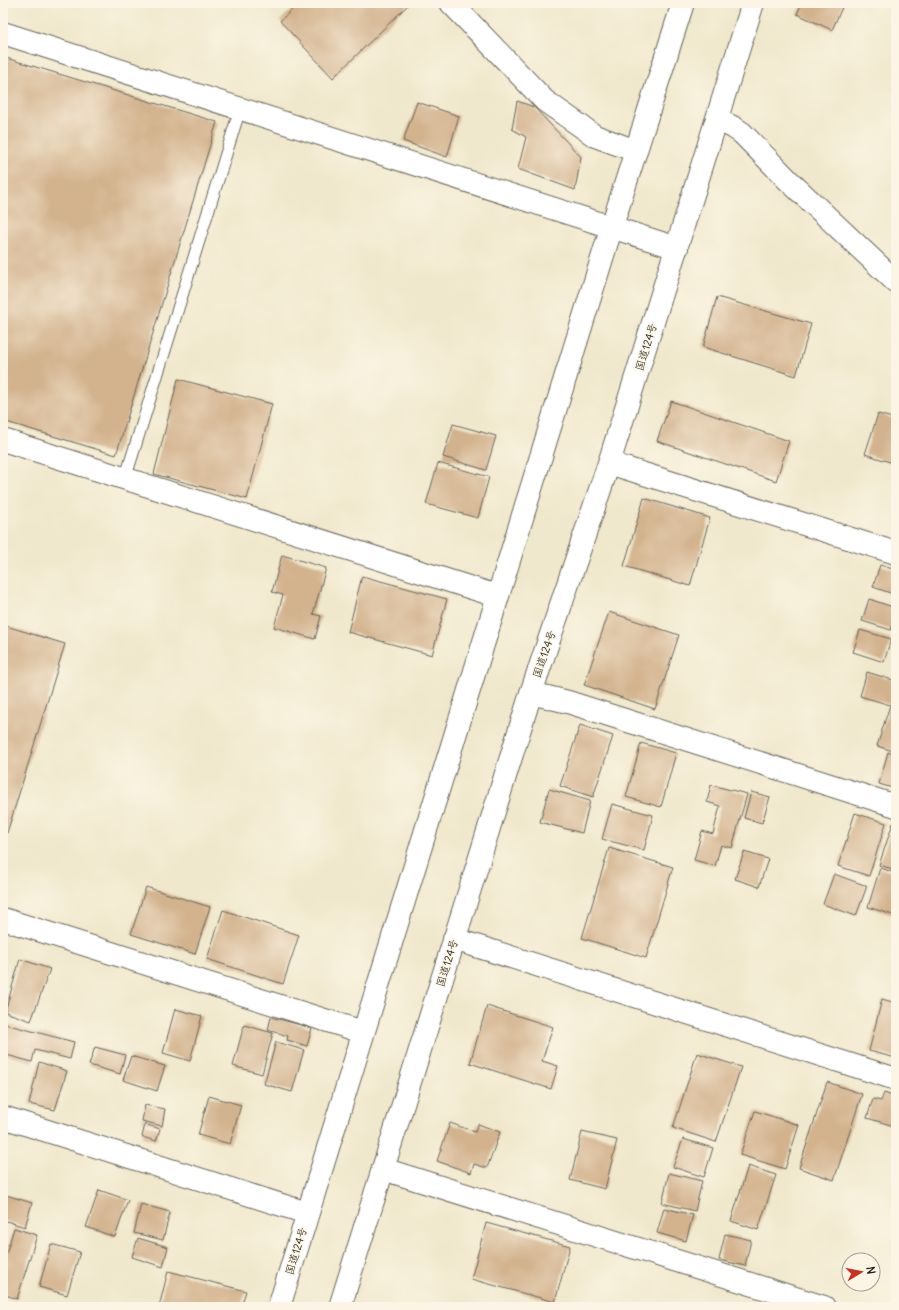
<svg xmlns="http://www.w3.org/2000/svg" width="899" height="1310" font-family="Delius,'Klee One',sans-serif">
	<style>
		.building { fill: #d3b38e }
		.lines { fill: none; stroke-linecap: round; stroke-linejoin: round }
		.service-casing { stroke: #66635a; stroke-width: 13 }
		.minor-casing { stroke: #66635a; stroke-width: 24 }
		.tertiary-casing { stroke: #66635a; stroke-width: 24 }
		.trunk-casing { stroke: #66635a; stroke-width: 24 }
		.service { stroke: #fff; stroke-width: 11 }
		.minor { stroke: #fff; stroke-width: 22 }
		.tertiary { stroke: #fff; stroke-width: 22 }
		.trunk { stroke: #fff; stroke-width: 22 }
		.labels { text-anchor: middle; dominant-baseline: central; stroke-width: 3; stroke-linejoin: round; paint-order: stroke }
		.street-label { font-size: 11px; fill: #1c1c1c; stroke: #fcf5e5 }
	</style>
	<rect width="100%" height="100%" fill="#fcf5e5"/>
	<filter id="ink" filterUnits="userSpaceOnUse"><feTurbulence type="fractalNoise" baseFrequency=".025" numOctaves="2"/><feDisplacementMap in="SourceGraphic" scale="8" xChannelSelector="R" yChannelSelector="G"/><feConvolveMatrix kernelMatrix="1 2 1 2 8 2 1 2 1" color-interpolation-filters="sRGB"/></filter>
	<filter id="wash" filterUnits="userSpaceOnUse"><feTurbulence type="fractalNoise" baseFrequency=".012" numOctaves="4" result="noise"/><feDisplacementMap in="SourceGraphic" scale="16" xChannelSelector="R" yChannelSelector="G"/><feGaussianBlur stdDeviation="0.9" result="paint"/><feColorMatrix in="noise" values="0 0 0 0 0 0 0 0 0 0 0 0 0 0 0 0 0 1.4 0 .05"/><feComposite in="paint" operator="in"/></filter>
	<g filter="url(#wash)">
		<rect width="100%" height="100%" fill="#f0e8cc"/>
		<g id="blocks">
			<g class="building">
				<path d="M299 3H410L333 78 280 21Z"/>
				<path d="M802 3H844L832 30 797 14Z"/>
				<path d="M3 57 217 122 116 455 3 421Z"/>
				<path d="M517 101 534 107 581 157 575 190 518 169 526 137 512 129Z"/>
				<path d="M417 102 459 116 447 157 403 141Z"/>
				<path d="M717 297 811 324 796 376 703 347Z"/>
				<path d="M178 379 272 404 247 499 154 474Z"/>
				<path d="M671 401 789 441 776 481 657 441Z"/>
				<path d="M878 414 896 419V464L865 454Z"/>
				<path d="M453 424 496 436 486 470 443 457Z"/>
				<path d="M438 463 489 477 478 518 426 504Z"/>
				<path d="M644 498 710 518 690 586 624 566Z"/>
				<path d="M282 555 326 568 313 614 321 616 315 639 274 627 283 595 272 592Z"/>
				<path d="M880 565 896 570V595L873 587Z"/>
				<path d="M362 576 447 599 432 655 348 632Z"/>
				<path d="M869 599 896 608V614L891 630 862 621Z"/>
				<path d="M609 612 679 635 655 709 584 685Z"/>
				<path d="M3 625 65 644 7 833 3 832Z"/>
				<path d="M860 630 891 639 884 662 853 652Z"/>
				<path d="M867 672 896 681V752L877 746 890 705 860 696Z"/>
				<path d="M580 725 613 736 593 797 560 786Z"/>
				<path d="M641 743 676 753 661 807 626 797Z"/>
				<path d="M888 752 896 755V789L879 784Z"/>
				<path d="M711 785 747 794 732 848 721 845 715 866 694 860 702 831 713 834 720 806 707 802Z"/>
				<path d="M549 789 590 801 582 833 540 822Z"/>
				<path d="M751 792 770 797 762 823 744 818Z"/>
				<path d="M612 804 653 815 644 850 602 839Z"/>
				<path d="M855 813 886 823 869 876 838 866Z"/>
				<path d="M893 823 896 824V870L879 865Z"/>
				<path d="M609 848 673 867 646 958 582 938Z"/>
				<path d="M744 852 768 859 759 887 735 879Z"/>
				<path d="M880 868 896 873V916L868 907Z"/>
				<path d="M834 874 867 886 856 916 823 904Z"/>
				<path d="M146 887 210 907 195 954 131 934Z"/>
				<path d="M223 910 299 935 283 984 207 959Z"/>
				<path d="M20 959 50 969 31 1021 5 1012Z"/>
				<path d="M882 999 896 1003V1058L869 1051Z"/>
				<path d="M487 1006 553 1027 542 1061 558 1066 551 1089 470 1063Z"/>
				<path d="M175 1009 202 1016 190 1061 163 1053Z"/>
				<path d="M271 1017 312 1028 307 1046 287 1040 288 1036 268 1030Z"/>
				<path d="M5 1024 74 1042 70 1059 35 1050 32 1062 3 1054V1032Z"/>
				<path d="M244 1025 273 1033 262 1074 233 1066Z"/>
				<path d="M276 1042 304 1050 292 1092 264 1084Z"/>
				<path d="M95 1047 125 1055 120 1074 89 1065Z"/>
				<path d="M697 1053 741 1067 716 1142 673 1128Z"/>
				<path d="M131 1056 165 1066 157 1091 123 1080Z"/>
				<path d="M39 1062 67 1071 55 1110 29 1104Z"/>
				<path d="M827 1082 862 1094 834 1180 799 1168Z"/>
				<path d="M884 1093 896 1097V1132L893 1131 894 1126 867 1118 873 1099 881 1101Z"/>
				<path d="M209 1096 241 1105 230 1144 198 1135Z"/>
				<path d="M145 1105 165 1109 162 1126 142 1121Z"/>
				<path d="M755 1111 799 1125 785 1169 740 1155Z"/>
				<path d="M450 1123 475 1132 478 1124 500 1132 487 1168 474 1164 471 1173 437 1161Z"/>
				<path d="M145 1124 160 1129 156 1141 142 1137Z"/>
				<path d="M582 1132 617 1140 605 1189 570 1180Z"/>
				<path d="M683 1139 713 1148 704 1177 673 1167Z"/>
				<path d="M748 1166 776 1175 758 1230 731 1221Z"/>
				<path d="M669 1173 702 1181 695 1211 662 1203Z"/>
				<path d="M99 1190 128 1200 115 1237 86 1227Z"/>
				<path d="M3 1194 32 1203 25 1227 3 1220Z"/>
				<path d="M141 1204 170 1212 163 1240 134 1233Z"/>
				<path d="M664 1208 693 1215 686 1241 657 1233Z"/>
				<path d="M486 1223 570 1246 555 1302 471 1279Z"/>
				<path d="M14 1228 37 1235 17 1299 3 1294V1265Z"/>
				<path d="M725 1234 751 1240 745 1266 719 1260Z"/>
				<path d="M138 1238 168 1247 163 1267 132 1257Z"/>
				<path d="M51 1244 80 1252 67 1295 39 1287Z"/>
				<path d="M168 1271 246 1291 241 1307H159Z"/>
			</g>
		</g>
	</g>
	<g filter="url(#ink)">
		<use href="#blocks" fill-opacity="0" stroke="#66635a" stroke-width="1"/>
		<g class="lines">
			<g class="service-casing">
				<path id="service" d="M125 479 240 109"/>
			</g>
			<g class="minor-casing">
				<g id="minor">
					<path d="M717 120 733 127 742 133 789 181 896 282"/>
					<path d="M3 440 497 596"/>
					<path d="M531 693 568 702 896 806"/>
					<path d="M3 919 363 1032"/>
					<path d="M454 939 896 1079"/>
					<path d="M3 1117 307 1213"/>
					<path d="M383 1169 824 1307"/>
				</g>
			</g>
			<g class="tertiary-casing">
				<g id="tertiary">
					<path d="M451 3 545 101 595 136 636 151"/>
					<path d="M3 33 677 248"/>
					<path d="M609 463 896 553"/>
				</g>
			</g>
			<g class="trunk-casing">
				<g id="trunk">
					<path d="M279 1307 612 226 683 3"/>
					<path d="M340 1307 531 693 609 463 753 3"/>
				</g>
			</g>
			<use href="#service" class="service"/>
			<use href="#minor" class="minor"/>
			<use href="#tertiary" class="tertiary"/>
			<use href="#trunk" class="trunk"/>
		</g>
	</g>
	<g class="labels">
		<g class="street-label">
			<text transform="translate(646 347) rotate(-73)">国道124号</text>
			<text transform="translate(544 654) rotate(-71)">国道124号</text>
			<text transform="translate(447 963) rotate(-73)">国道124号</text>
			<text transform="translate(296 1251) rotate(-73)">国道124号</text>
		</g>
	</g>
	<rect width="899" height="1310" fill="none" stroke="#fcf5e5" stroke-width="16"/>
	<g transform="translate(861 1272) rotate(80)"><circle r="19" fill="#fcf5e5" stroke="#a29e95"/>
	<path d="M0-3L7 15L0 10L-7 15Z" fill="#c8321e"/>
	<text y="-6" font-size="11" font-weight="bold" text-anchor="middle" fill="#1c1c1c">N</text>
	</g>
</svg>
